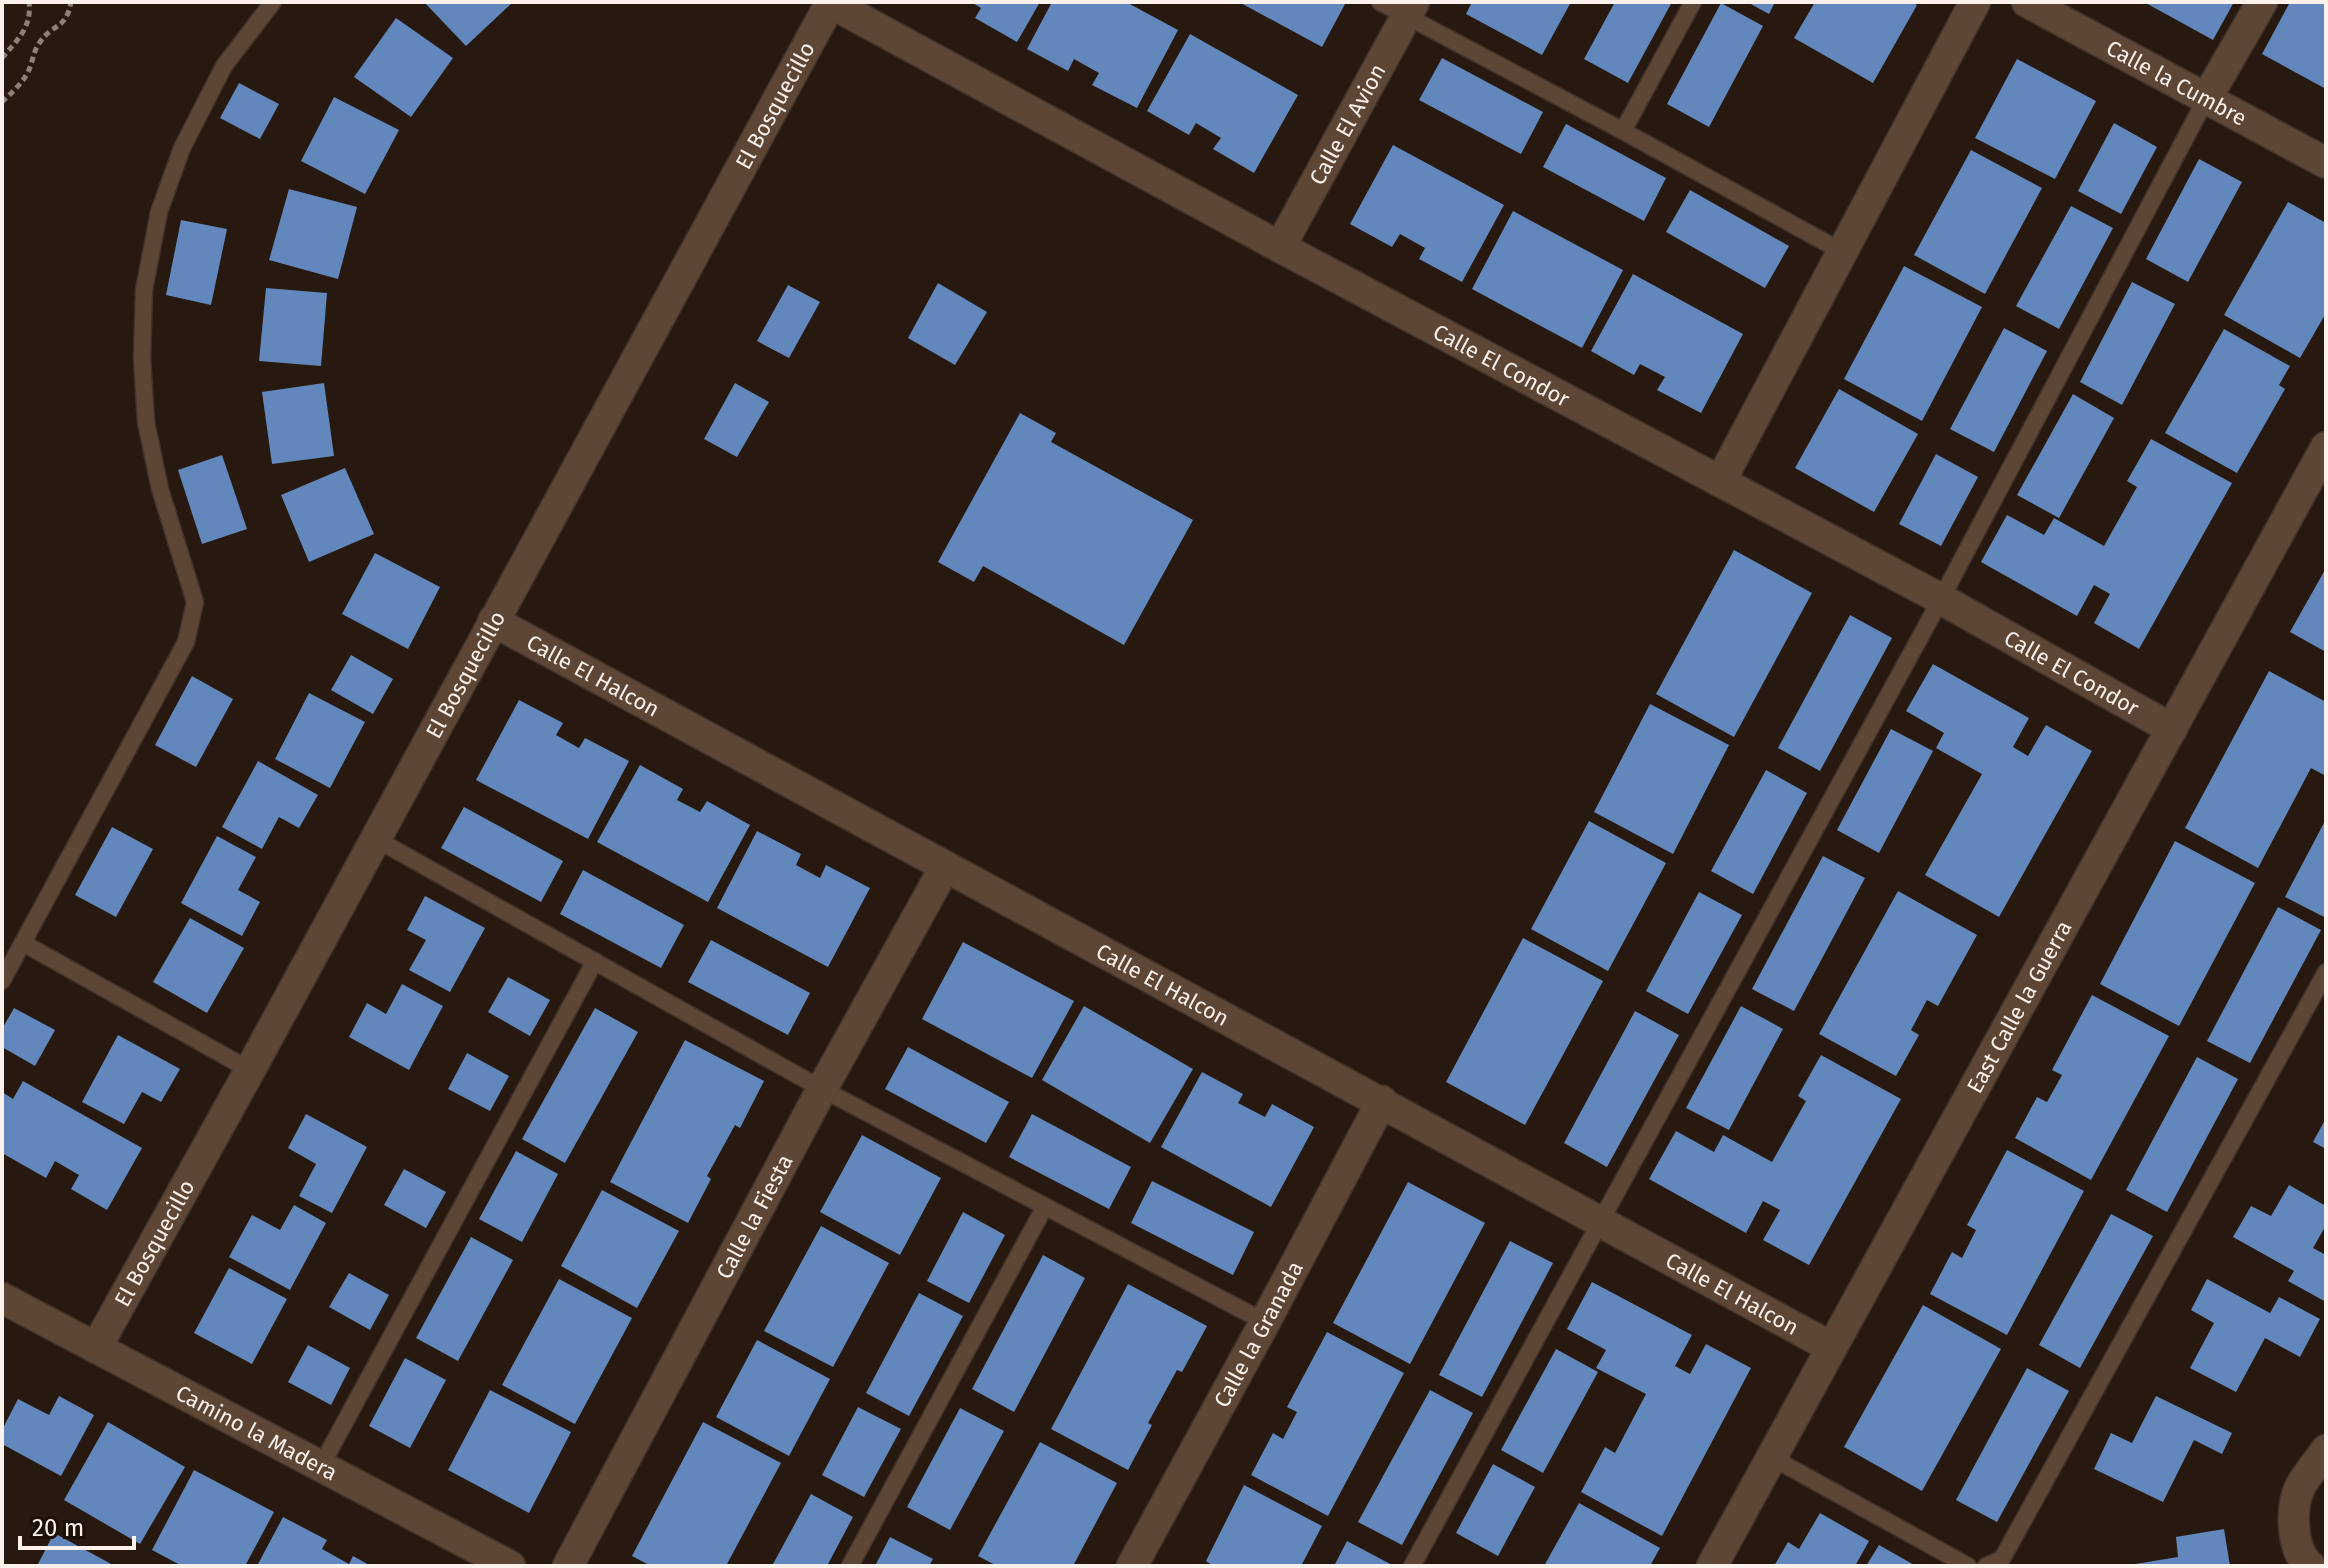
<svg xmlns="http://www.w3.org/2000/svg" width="2328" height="1568" font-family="'Fira Sans',sans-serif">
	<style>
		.building { fill: #6287bc }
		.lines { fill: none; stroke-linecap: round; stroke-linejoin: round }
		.lane-casing { stroke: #413329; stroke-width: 19 }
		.street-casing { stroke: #413329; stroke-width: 33 }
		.path { stroke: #8c8077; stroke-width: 5; stroke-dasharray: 6 4; stroke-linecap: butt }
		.lane { stroke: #5d4636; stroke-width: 16 }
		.street { stroke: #5d4636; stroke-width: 30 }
		.labels { text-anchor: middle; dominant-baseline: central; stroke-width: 6; stroke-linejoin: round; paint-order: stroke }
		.street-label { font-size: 22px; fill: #fcf2eb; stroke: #1d1007 }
	</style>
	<rect width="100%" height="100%" fill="#27190f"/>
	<g class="building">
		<path d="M424 2H513L466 46Z"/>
		<path d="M971 2H1040L1017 42 975 18 981 8Z"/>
		<path d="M1052 2H1126L1178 30 1137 108 1092 85 1099 73 1074 59 1068 71 1027 49Z"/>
		<path d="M1239 2H1341L1345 4 1322 47Z"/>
		<path d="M1472 2H1571L1542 55 1466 14Z"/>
		<path d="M1615 2H1672L1628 83 1584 59Z"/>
		<path d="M1747 2H1775L1769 14Z"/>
		<path d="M1815 2H1911L1917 5 1873 83 1794 38Z"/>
		<path d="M2144 2H2234L2213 40Z"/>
		<path d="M2290 2H2326V89L2262 54Z"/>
		<path d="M1721 3 1763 26 1709 127 1667 104Z"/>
		<path d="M396 18 453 58 411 117 354 77Z"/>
		<path d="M1190 34 1298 95 1254 173 1213 149 1221 138 1196 123 1189 135 1147 111Z"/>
		<path d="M1442 58 1543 112 1521 154 1419 100Z"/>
		<path d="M2017 59 2096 101 2055 179 1975 138Z"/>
		<path d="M239 83 279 104 260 139 220 118Z"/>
		<path d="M334 97 399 130 365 194 301 161Z"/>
		<path d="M2114 123 2157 147 2121 214 2078 191Z"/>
		<path d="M1566 124 1666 178 1644 221 1543 167Z"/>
		<path d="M1393 145 1504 205 1462 282 1419 259 1425 248 1400 234 1392 247 1350 224Z"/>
		<path d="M1971 150 2042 188 1985 294 1914 255Z"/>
		<path d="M2199 159 2242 182 2188 282 2146 259Z"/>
		<path d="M289 189 357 207 338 279 269 260Z"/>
		<path d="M1690 190 1789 246 1765 288 1666 232Z"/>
		<path d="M2288 202 2326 223V313L2300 358 2224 315Z"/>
		<path d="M2071 206 2113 228 2059 329 2016 306Z"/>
		<path d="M1513 211 1623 270 1582 348 1472 289Z"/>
		<path d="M181 220 227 229 211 305 166 295Z"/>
		<path d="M1904 266 1982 307 1922 421 1844 379Z"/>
		<path d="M1633 274 1743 334 1701 413 1657 390 1665 377 1640 364 1634 375 1591 351Z"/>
		<path d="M2132 282 2175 304 2122 405 2080 382Z"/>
		<path d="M938 283 987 312 955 365 908 338Z"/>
		<path d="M788 285 820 302 789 358 757 341Z"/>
		<path d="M266 288 327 293 321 366 259 361Z"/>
		<path d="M2004 328 2047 351 1994 452 1950 429Z"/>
		<path d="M2224 329 2290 366 2279 385 2285 389 2237 473 2165 433Z"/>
		<path d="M324 383 334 456 272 464 262 392Z"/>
		<path d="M735 383 769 402 737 457 704 439Z"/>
		<path d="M1839 389 1918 434 1874 512 1795 468Z"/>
		<path d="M2073 394 2114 418 2059 518 2017 495Z"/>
		<path d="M1020 413 1056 433 1051 442 1193 520 1124 645 983 566 974 582 938 562Z"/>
		<path d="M2151 439 2232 483 2139 649 2094 623 2110 594 2094 585 2077 616 1981 562 2007 515 2044 535 2054 518 2104 546 2137 487 2127 481Z"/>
		<path d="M1936 454 1978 477 1941 546 1899 524Z"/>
		<path d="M222 455 247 529 202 544 178 470Z"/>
		<path d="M345 468 374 534 309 562 281 495Z"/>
		<path d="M1734 550 1812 593 1734 737 1656 694Z"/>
		<path d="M375 553 440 587 408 649 342 614Z"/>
		<path d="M2326 568V652L2290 632Z"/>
		<path d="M1850 615 1892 638 1820 771 1778 748Z"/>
		<path d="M351 655 393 679 373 714 331 690Z"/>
		<path d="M1933 664 2029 718 2013 747 2028 756 2046 725 2092 751 1999 917 1925 875 1982 774 1936 748 1944 733 1906 711Z"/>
		<path d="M2269 671 2326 702V776L2311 768 2258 868 2185 828Z"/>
		<path d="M192 676 233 699 196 767 155 745Z"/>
		<path d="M309 693 365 722 330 788 275 759Z"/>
		<path d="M519 700 563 723 556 735 579 748 585 738 629 761 588 839 476 780Z"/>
		<path d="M1650 704 1729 745 1673 854 1594 812Z"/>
		<path d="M1891 729 1933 751 1879 853 1837 830Z"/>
		<path d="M258 761 318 795 299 828 279 817 262 849 222 827Z"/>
		<path d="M640 765 683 789 677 800 700 812 707 801 750 825 708 902 597 842Z"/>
		<path d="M1766 770 1807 793 1753 894 1711 871Z"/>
		<path d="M464 807 563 861 541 902 441 848Z"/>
		<path d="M2326 819V918L2285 897Z"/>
		<path d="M1589 821 1666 863 1608 971 1531 929Z"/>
		<path d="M112 827 153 849 116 917 75 895Z"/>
		<path d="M757 831 801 854 796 865 820 878 826 865 870 888 828 967 717 908Z"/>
		<path d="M217 836 256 857 238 890 260 902 242 936 181 903Z"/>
		<path d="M2175 841 2255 883 2179 1026 2100 984Z"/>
		<path d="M1823 856 1865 878 1794 1011 1752 989Z"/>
		<path d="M583 870 684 925 661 968 560 914Z"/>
		<path d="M1898 891 1977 935 1938 1006 1927 1000 1911 1030 1919 1035 1896 1076 1819 1034Z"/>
		<path d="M1699 892 1742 915 1688 1014 1646 991Z"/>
		<path d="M425 896 485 928 450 992 409 970 426 940 407 930Z"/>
		<path d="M2278 907 2321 930 2250 1063 2207 1041Z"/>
		<path d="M190 918 244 948 207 1013 153 982Z"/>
		<path d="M1523 938 1603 981 1525 1125 1446 1082Z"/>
		<path d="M711 940 810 993 788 1035 688 982Z"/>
		<path d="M963 942 1074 1001 1032 1078 922 1019Z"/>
		<path d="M508 977 550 1000 530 1036 488 1012Z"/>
		<path d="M402 984 443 1006 409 1070 349 1037 367 1003 386 1014Z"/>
		<path d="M2092 995 2169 1036 2091 1180 2015 1138 2037 1097 2047 1102 2062 1075 2052 1070Z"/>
		<path d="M1084 1006 1193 1069 1150 1143 1042 1080Z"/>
		<path d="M1741 1006 1783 1029 1729 1130 1686 1108Z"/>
		<path d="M14 1008 55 1030 35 1066 2 1047V1029Z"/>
		<path d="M595 1008 638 1032 565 1163 522 1139Z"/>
		<path d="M1635 1011 1679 1035 1607 1167 1564 1143Z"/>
		<path d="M118 1035 180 1069 161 1102 142 1092 124 1124 82 1102Z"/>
		<path d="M685 1040 764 1081 740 1128 735 1125 707 1176 711 1179 688 1223 610 1182Z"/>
		<path d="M908 1047 1009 1102 986 1143 885 1089Z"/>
		<path d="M467 1053 509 1076 490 1111 448 1089Z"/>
		<path d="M1821 1055 1901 1099 1809 1265 1763 1240 1780 1210 1763 1201 1746 1233 1649 1179 1676 1131 1714 1152 1723 1135 1772 1162 1806 1101 1798 1096Z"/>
		<path d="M2197 1057 2238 1079 2167 1212 2126 1190Z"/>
		<path d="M1202 1072 1243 1094 1238 1103 1265 1117 1272 1104 1314 1127 1271 1207 1161 1147Z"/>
		<path d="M23 1081 142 1148 107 1210 71 1189 79 1175 55 1161 46 1178 2 1153V1092L13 1099Z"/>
		<path d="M306 1114 367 1147 332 1213 299 1196 316 1164 288 1148Z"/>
		<path d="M1032 1114 1131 1167 1109 1209 1009 1157Z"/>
		<path d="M2326 1118V1149L2313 1142Z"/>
		<path d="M862 1135 941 1178 900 1255 820 1212Z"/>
		<path d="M2007 1150 2084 1191 2007 1335 1930 1294 1952 1252 1962 1258 1976 1230 1967 1225Z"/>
		<path d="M516 1151 558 1174 522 1242 479 1219Z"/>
		<path d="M404 1169 446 1192 426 1228 384 1205Z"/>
		<path d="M1152 1181 1254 1232 1233 1275 1131 1223Z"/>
		<path d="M1408 1182 1485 1223 1410 1364 1333 1323Z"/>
		<path d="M2289 1185 2326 1206V1225L2313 1248 2326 1255V1302L2288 1281 2294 1271 2233 1237 2251 1206 2271 1216Z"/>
		<path d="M602 1190 679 1231 637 1308 561 1266Z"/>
		<path d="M294 1205 326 1223 290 1290 229 1257 252 1215 280 1230Z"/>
		<path d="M963 1212 1005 1235 969 1303 927 1281Z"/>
		<path d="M2111 1214 2153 1236 2080 1368 2039 1345Z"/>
		<path d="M821 1226 889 1263 833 1367 764 1331Z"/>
		<path d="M471 1237 513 1260 458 1361 416 1338Z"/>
		<path d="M1510 1241 1553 1263 1482 1397 1439 1375Z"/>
		<path d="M1043 1255 1085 1278 1014 1412 972 1389Z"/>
		<path d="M229 1268 287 1299 252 1364 194 1333Z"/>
		<path d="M349 1273 389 1295 370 1330 329 1307Z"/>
		<path d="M559 1279 632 1318 575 1424 502 1385Z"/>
		<path d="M2207 1279 2270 1313 2279 1297 2320 1319 2300 1357 2265 1338 2236 1392 2190 1368 2214 1323 2191 1310Z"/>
		<path d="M1592 1282 1692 1335 1675 1366 1690 1374 1706 1344 1751 1368 1662 1536 1581 1492 1605 1447 1615 1453 1646 1394 1596 1368 1606 1350 1567 1329Z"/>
		<path d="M1128 1284 1207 1326 1182 1372 1177 1370 1148 1423 1152 1425 1128 1470 1051 1429Z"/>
		<path d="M919 1293 963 1316 909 1416 866 1393Z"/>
		<path d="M1923 1305 2001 1349 1922 1491 1844 1447Z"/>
		<path d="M1327 1332 1404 1373 1328 1516 1251 1475 1273 1433 1283 1439 1297 1412 1287 1407Z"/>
		<path d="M757 1340 830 1379 789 1456 716 1417Z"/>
		<path d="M308 1345 350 1368 331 1405 288 1382Z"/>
		<path d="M1556 1349 1598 1372 1543 1473 1501 1450Z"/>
		<path d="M405 1358 446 1380 410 1448 369 1426Z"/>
		<path d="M2027 1368 2069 1391 1997 1522 1956 1500Z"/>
		<path d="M490 1390 571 1432 529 1513 448 1470Z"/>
		<path d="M1430 1390 1473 1413 1402 1545 1358 1522Z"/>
		<path d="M59 1396 94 1415 61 1476 2 1444V1430L18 1399 49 1415Z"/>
		<path d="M2156 1396 2232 1433 2222 1454 2194 1440 2163 1502 2094 1469 2111 1433 2132 1443Z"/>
		<path d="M858 1407 901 1429 864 1497 822 1475Z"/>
		<path d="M960 1408 1004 1431 950 1530 907 1507Z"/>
		<path d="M108 1422 185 1467 140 1544 64 1500Z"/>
		<path d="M703 1422 781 1463 726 1566H651L632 1556Z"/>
		<path d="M1040 1442 1117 1483 1073 1566H997L978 1556Z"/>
		<path d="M1493 1464 1535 1487 1498 1556 1456 1533Z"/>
		<path d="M194 1470 274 1512 245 1566H182L152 1550Z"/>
		<path d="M1244 1485 1322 1526 1301 1566H1213L1206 1561Z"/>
		<path d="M811 1494 853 1517 827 1566H772Z"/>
		<path d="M1579 1503 1660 1548 1650 1566H1544Z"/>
		<path d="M1820 1513 1869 1541 1855 1566H1774L1788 1542 1799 1549Z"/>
		<path d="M283 1517 327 1540 322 1549 349 1564 353 1556 371 1566H257Z"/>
		<path d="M2224 1529 2230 1566H2135V1564L2178 1557 2176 1537Z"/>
		<path d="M54 1533 115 1566H37Z"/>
		<path d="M890 1537 933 1559 929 1566H875Z"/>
		<path d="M1347 1541 1394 1566H1334Z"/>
		<path d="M1879 1545 1916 1566H1866Z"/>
	</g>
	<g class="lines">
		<g class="lane-casing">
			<g id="lane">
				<path d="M1380 2 1623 131 1841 251"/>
				<path d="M1623 131 1693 2"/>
				<path d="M376 839 822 1089 1265 1322"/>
				<path d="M23 943 250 1070"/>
				<path d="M2 981 186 642 195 602 160 489 146 422 142 358 144 290 159 212 182 148 224 66 273 2"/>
				<path d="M1771 1457 1968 1566"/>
				<path d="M321 1466 595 961"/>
				<path d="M850 1566 1044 1208"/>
				<path d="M1412 1566 1941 599 2206 99"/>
				<path d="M1986 1566 2002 1559 2326 972"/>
			</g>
		</g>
		<g class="street-casing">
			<g id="street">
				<path id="s1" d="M2027 2 2326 163"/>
				<path id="s2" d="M831 3 1280 247 1941 599 2172 729"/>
				<path d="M2206 99 2262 2"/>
				<path id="s3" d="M1280 247 1414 2"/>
				<path d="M1720 482 1975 2"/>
				<path id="s4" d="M493 621 1831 1347"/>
				<path id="s5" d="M2 1298 510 1566"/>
				<path id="s6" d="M96 1348 250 1070 831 2"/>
				<path id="s7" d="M568 1566 822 1089 945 867"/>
				<path id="s8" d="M1132 1566 1265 1322 1382 1101"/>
				<path id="s9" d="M1712 1566 2326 447"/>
				<path d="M2310 1566C2291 1550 2290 1509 2300 1487 2307 1474 2318 1462 2326 1450"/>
			</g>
		</g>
		<g class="path">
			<path d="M2 58C17 40 32 28 29 2"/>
			<path d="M2 102C11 93 22 84 28 72 33 62 33 51 40 42 53 23 66 30 71 2"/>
		</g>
		<use href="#lane" class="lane"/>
		<use href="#street" class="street"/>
	</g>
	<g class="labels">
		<g class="street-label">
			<text stroke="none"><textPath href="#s1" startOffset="170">Calle la Cumbre</textPath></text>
			<text stroke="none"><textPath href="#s6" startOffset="1416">El Bosquecillo</textPath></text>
			<text stroke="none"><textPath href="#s3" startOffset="140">Calle El Avion</textPath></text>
			<text stroke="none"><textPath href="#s2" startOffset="762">Calle El Condor</textPath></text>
			<text stroke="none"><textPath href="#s2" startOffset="1410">Calle El Condor</textPath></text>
			<text stroke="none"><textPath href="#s6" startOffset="768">El Bosquecillo</textPath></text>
			<text stroke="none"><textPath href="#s4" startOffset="114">Calle El Halcon</textPath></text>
			<text stroke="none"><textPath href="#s4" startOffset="762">Calle El Halcon</textPath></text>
			<text stroke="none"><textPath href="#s9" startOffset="638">East Calle la Guerra</textPath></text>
			<text stroke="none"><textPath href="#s7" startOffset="396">Calle la Fiesta</textPath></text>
			<text stroke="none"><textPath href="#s6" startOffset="120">El Bosquecillo</textPath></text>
			<text stroke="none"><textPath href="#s4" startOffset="1410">Calle El Halcon</textPath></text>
			<text stroke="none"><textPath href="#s8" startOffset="264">Calle la Granada</textPath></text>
			<text stroke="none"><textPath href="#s5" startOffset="288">Camino la Madera</textPath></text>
		</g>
	</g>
	<rect width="2328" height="1568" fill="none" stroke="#fcf2eb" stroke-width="8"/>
	<path d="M20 1536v12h114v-12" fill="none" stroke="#fcf2eb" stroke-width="4"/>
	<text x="32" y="1536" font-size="24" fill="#fcf2eb" stroke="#1d1007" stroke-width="6" paint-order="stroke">20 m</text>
</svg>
